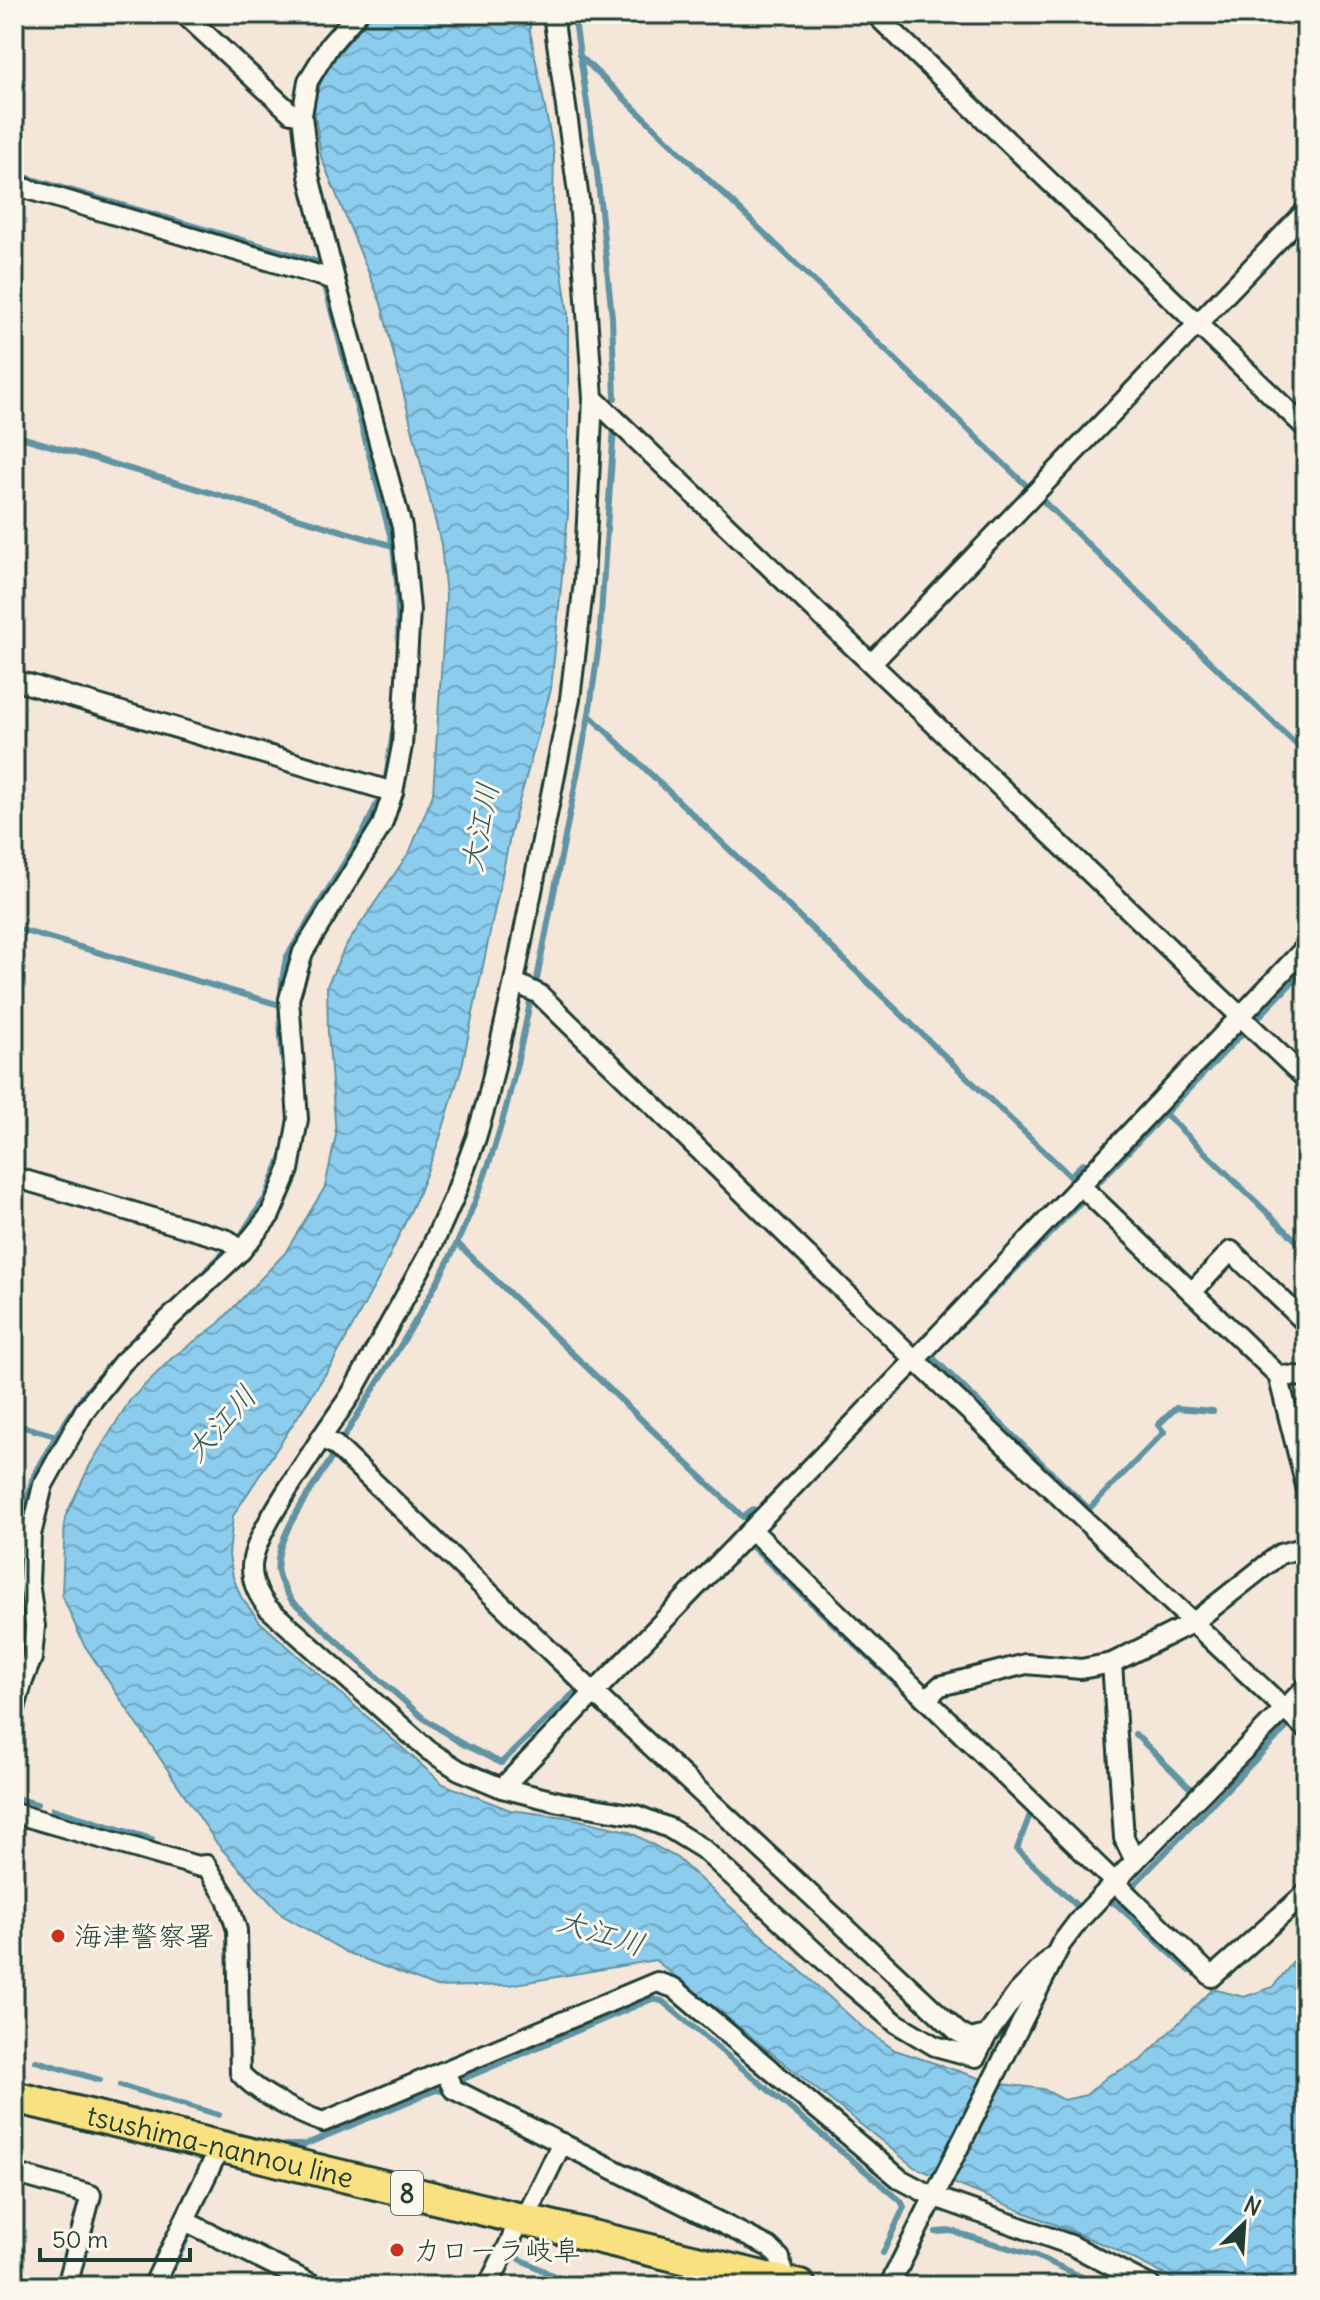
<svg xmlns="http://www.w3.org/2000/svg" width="1320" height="2300" font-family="Delius,'Klee One',sans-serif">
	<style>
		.water { fill: url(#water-waves); stroke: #6093a3; stroke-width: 2 }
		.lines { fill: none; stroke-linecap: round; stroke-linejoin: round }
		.stream { stroke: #6093a3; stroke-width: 6 }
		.minor-casing { stroke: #1f3d34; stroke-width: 24 }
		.primary-casing { stroke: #1f3d34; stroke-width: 36 }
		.minor { stroke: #fbf7ec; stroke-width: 18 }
		.primary { stroke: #f9e181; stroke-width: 30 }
		.poi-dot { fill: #c8321e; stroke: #fbf7ec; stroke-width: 3 }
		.labels { text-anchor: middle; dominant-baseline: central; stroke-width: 6; stroke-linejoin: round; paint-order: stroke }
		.shield { fill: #fbf7ec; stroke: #61756b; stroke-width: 2 }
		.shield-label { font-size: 26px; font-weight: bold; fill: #1f3d34 }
		.poi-label { font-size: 28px; fill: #1f3d34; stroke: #fbf7ec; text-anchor: start }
		.street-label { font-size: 28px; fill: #1f3d34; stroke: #fbf7ec }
		.water-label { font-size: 30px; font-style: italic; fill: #355a59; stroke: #fbf7ec }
	</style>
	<defs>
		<pattern id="water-waves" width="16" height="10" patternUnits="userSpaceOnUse" patternTransform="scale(2)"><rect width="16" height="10" fill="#8ccced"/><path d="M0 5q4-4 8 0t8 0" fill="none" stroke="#72a7c1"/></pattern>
	</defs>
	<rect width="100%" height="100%" fill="#f4e7d9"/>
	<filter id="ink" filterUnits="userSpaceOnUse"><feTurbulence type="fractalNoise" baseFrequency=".0125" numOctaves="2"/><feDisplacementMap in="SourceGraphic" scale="16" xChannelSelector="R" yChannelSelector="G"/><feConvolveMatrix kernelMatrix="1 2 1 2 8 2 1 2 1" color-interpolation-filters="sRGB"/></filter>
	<g filter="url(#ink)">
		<path class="water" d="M372 14H530V31L554 154 553 211 568 313V514L551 689 512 827 462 1066 440 1138 417 1197 382 1272 332 1364 233 1516 229 1555 233 1577 241 1597 260 1622 443 1784 510 1810 566 1817 628 1831 677 1858 862 2027 895 2050 994 2083 1043 2089 1064 2100 1086 2095 1108 2076 1140 2061 1213 1989 1244 1997 1273 1987 1306 1946V2286H1187L1112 2248 914 2167 655 1960 510 1985 436 1987 346 1952 282 1915 218 1845 83 1643 62 1595 65 1517 90 1465 130 1400 173 1357 218 1324 285 1253 325 1187 336 1135 328 1032 327 986 345 947 410 851 433 794 446 597 441 544 381 303 321 157 313 101 328 66Z"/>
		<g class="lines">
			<g class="stream">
				<path d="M574 14 597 172 612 317 615 398"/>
				<path d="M579 55 1030 489"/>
				<path d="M14 174 318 262"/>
				<path d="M325 286 393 546 397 583 399 654"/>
				<path d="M14 435 393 546"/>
				<path d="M1041 499 1306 754"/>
				<path d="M589 715 1070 1176 1083 1163 1089 1166"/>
				<path d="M386 778 394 725"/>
				<path d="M14 928 280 1005"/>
				<path d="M537 979 589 715 599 644 614 428"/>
				<path d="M1257 1019 1306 968"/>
				<path d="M289 1109C282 1058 275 1007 286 958L365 829 379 799"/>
				<path d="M1165 1114 1306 1250"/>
				<path d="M1096 1185 1243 1033"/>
				<path d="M241 1235 266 1197 284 1151"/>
				<path d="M457 1243 743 1517 753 1509 756 1511"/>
				<path d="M190 1287 224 1252"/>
				<path d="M931 1356 1089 1509 1164 1432 1158 1425 1176 1408 1213 1411"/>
				<path d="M929 1358 1082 1201"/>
				<path d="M14 1424 56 1436 32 1480 18 1539 23 1615"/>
				<path d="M56 1436 85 1393 116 1358"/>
				<path d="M344 1437C383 1373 426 1309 458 1241 494 1165 514 1084 530 1002"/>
				<path d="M331 1459C314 1487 272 1539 278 1573 280 1583 286 1592 292 1601L422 1717 459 1742 501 1763 575 1692 578 1695"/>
				<path d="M749 1544 961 1745"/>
				<path d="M1300 1561 1306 1568"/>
				<path d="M1135 1734 1189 1787"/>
				<path d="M14 1797 37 1804"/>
				<path d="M1027 1808 1031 1812 1017 1849 1076 1905"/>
				<path d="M53 1809 152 1839"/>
				<path d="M1130 1889 1290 1724"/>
				<path d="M1110 1902 1116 1904 1190 1971"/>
				<path d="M36 2061 100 2080"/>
				<path d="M460 2084 463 2079 652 1999 662 2001 901 2201 904 2207 883 2253"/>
				<path d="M120 2085 219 2115"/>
				<path d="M285 2145H304L436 2090 448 2092"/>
				<path d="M936 2232 951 2231 1036 2256 1102 2286"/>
				<path d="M520 2259 574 2286"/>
				<path d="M164 2286 188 2237"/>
			</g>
			<g class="minor-casing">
				<g id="minor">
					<path d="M184 14 291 113 302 115 309 176 335 280"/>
					<path d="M553 14 579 200 593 398 584 582 570 699 514 982 488 1097 476 1138 455 1195 428 1255 350 1396 321 1438 335 1445 594 1693 958 2032 970 2039 987 2035 1018 1992 1052 1957"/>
					<path d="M875 14 1306 428"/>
					<path d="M302 115 308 81 330 45 357 14"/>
					<path d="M14 185 335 280 402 527 410 610 402 746 393 792"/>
					<path d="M593 398 1306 1079"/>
					<path d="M872 663 1306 211"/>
					<path d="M14 680 393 792 382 825 303 952 289 999 298 1119 289 1170 270 1215 241 1251"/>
					<path d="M514 982 539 994 915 1360 1306 1729"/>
					<path d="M14 1177 228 1240 241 1251 123 1362 85 1410 43 1485 31 1535 29 1582 35 1626 32 1658 22 1683"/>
					<path d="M1081 1186 1278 1375 1306 1486"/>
					<path d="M1192 1292 1231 1251 1306 1323"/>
					<path d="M1278 1375 1306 1377"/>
					<path d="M321 1438C304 1467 251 1537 252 1568 252 1584 259 1596 268 1608L428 1750 459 1770 502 1788 915 1360 1306 947"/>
					<path d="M752 1530 1212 1977 1306 1893"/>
					<path d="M1112 1663 1124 1838 1135 1861"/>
					<path d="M14 1680 22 1683 14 1712"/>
					<path d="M927 1698 940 1686 1026 1664 1081 1669 1112 1663 1194 1622 1280 1554 1306 1547"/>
					<path d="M502 1788 559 1802 636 1815 669 1828 703 1849 850 1984 896 2023 935 2046 976 2057 987 2035"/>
					<path d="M14 1813 197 1866 206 1865 227 1899 237 1930 240 2073C256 2092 299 2114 323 2122L657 1982 674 1988 900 2179 932 2196 1071 2245 1151 2286"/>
					<path d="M445 2072 453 2089 769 2247 780 2258 784 2282"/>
					<path d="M14 2173 91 2195 67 2286"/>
					<path d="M185 2221 316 2286"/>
					<path d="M524 2221 562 2143"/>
					<path d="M153 2286 220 2147"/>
					<path d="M488 2286 512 2238 517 2219"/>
					<path d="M889 2286 1061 1944 1080 1919 1135 1861 1306 1687"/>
				</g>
			</g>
			<g class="primary-casing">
				<g id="primary">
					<path id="s1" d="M14 2097 800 2286"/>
				</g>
			</g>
			<use href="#minor" class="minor"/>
			<use href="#primary" class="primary"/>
		</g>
	</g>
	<g class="poi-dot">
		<circle cx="58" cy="1936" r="8"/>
		<circle cx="397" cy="2250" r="8"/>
	</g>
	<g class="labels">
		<rect class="shield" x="391" y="2171" width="32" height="44" rx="6"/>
		<g class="shield-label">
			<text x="407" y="2193">8</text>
		</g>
		<g class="poi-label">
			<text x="74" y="1936">海津警察署</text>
			<text x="413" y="2250">カローラ岐阜</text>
		</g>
		<g class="street-label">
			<text stroke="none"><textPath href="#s1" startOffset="212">tsushima-nannou line</textPath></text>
		</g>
		<g class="water-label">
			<text transform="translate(479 827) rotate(-79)">大江川</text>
			<text transform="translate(220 1423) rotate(-48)">大江川</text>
			<text transform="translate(601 1932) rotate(17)">大江川</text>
		</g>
	</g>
	<rect width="1320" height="2300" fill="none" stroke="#fbf7ec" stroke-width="48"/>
	<rect x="24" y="24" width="1272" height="2252" fill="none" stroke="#1f3d34" stroke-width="3" filter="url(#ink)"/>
	<g transform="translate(1244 2224) rotate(25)" stroke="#fbf7ec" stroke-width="6" paint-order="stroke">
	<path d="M0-6L14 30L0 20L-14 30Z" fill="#1f3d34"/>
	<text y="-12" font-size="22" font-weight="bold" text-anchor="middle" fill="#1f3d34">N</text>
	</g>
	<path d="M40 2248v12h150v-12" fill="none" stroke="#1f3d34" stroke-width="4"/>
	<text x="52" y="2248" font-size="24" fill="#1f3d34" stroke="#fbf7ec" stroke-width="6" paint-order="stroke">50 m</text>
</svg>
